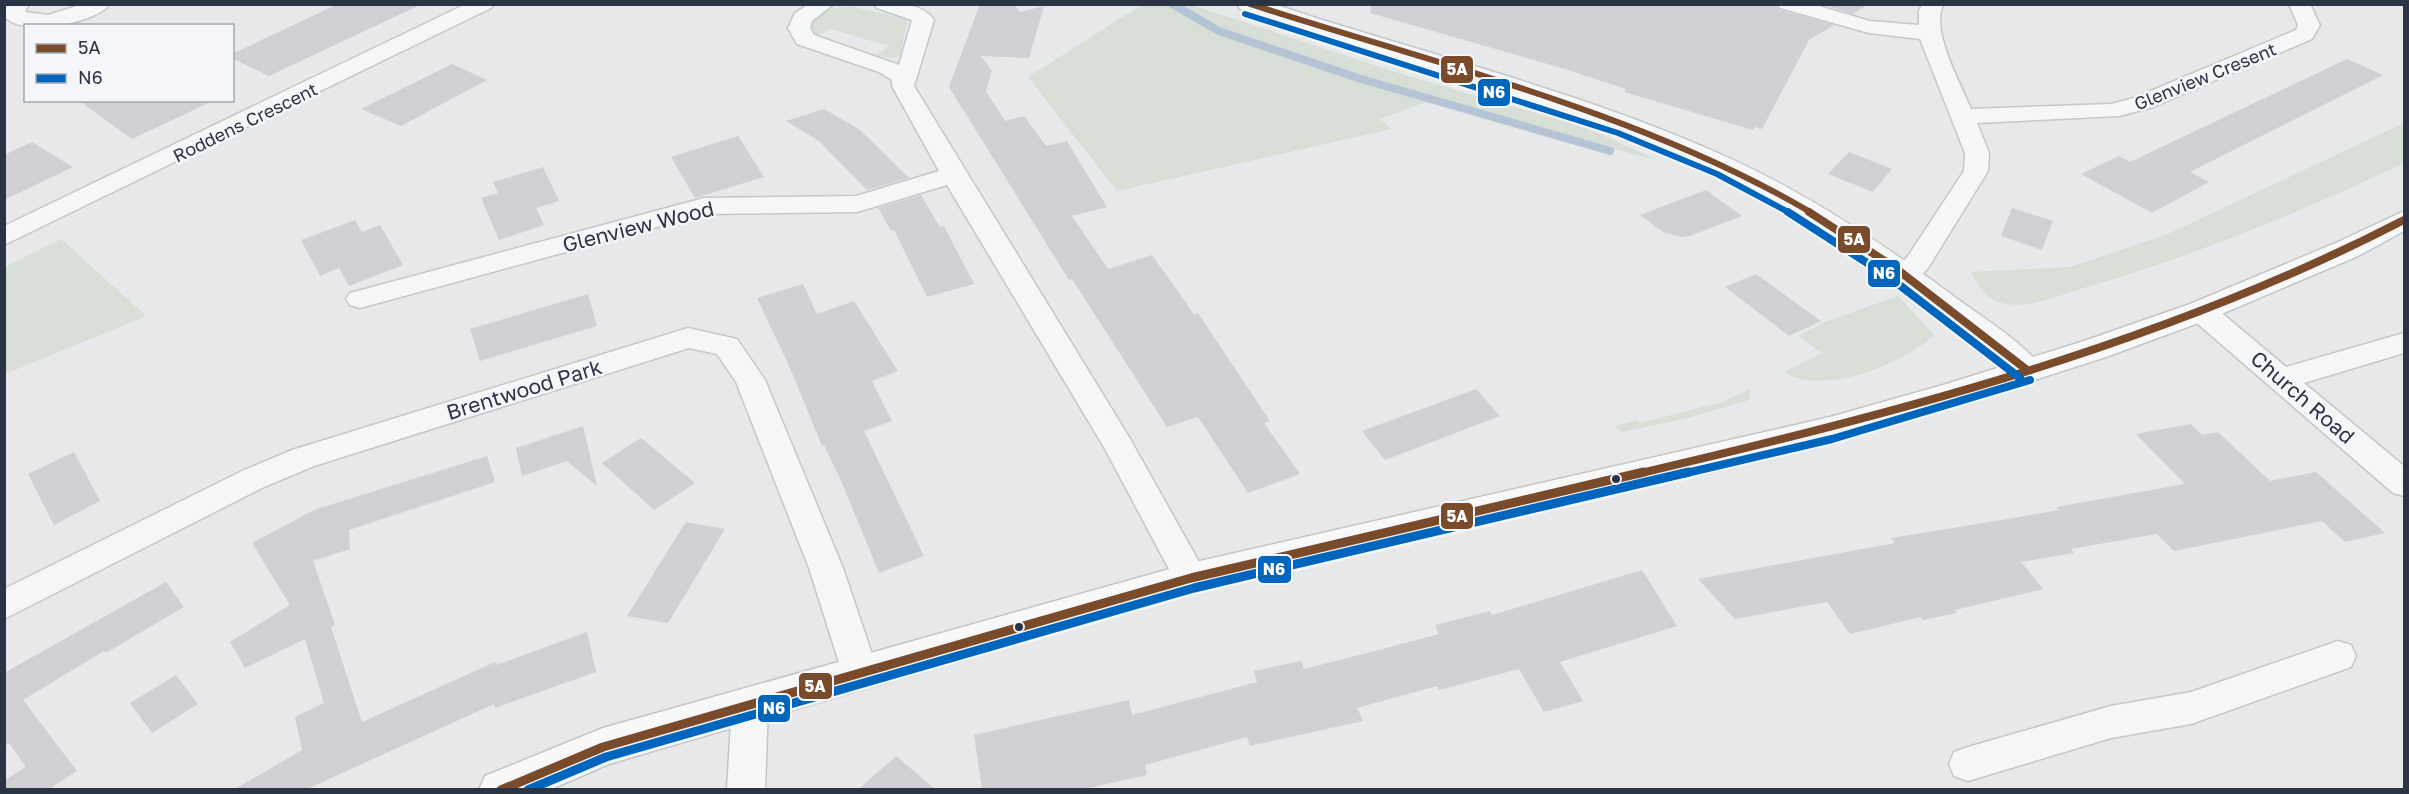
<svg xmlns="http://www.w3.org/2000/svg" width="2409" height="794" font-family="'Golos Text',sans-serif">
	<style>
		.green { fill: #d6ded6 }
		.lines { fill: none; stroke-linecap: round; stroke-linejoin: round }
		.stream { stroke: #b4c4d5; stroke-width: 8 }
		.building { fill: #ced0d3 }
		.minor-casing { stroke: #c4c6c8; stroke-width: 3 }
		.tertiary-casing { stroke: #c4c6c8; stroke-width: 3 }
		.primary-casing { stroke: #c2c5c8; stroke-width: 3 }
		.minor { fill: #f5f6f7; fill-rule: evenodd }
		.tertiary { fill: #f5f6f7; fill-rule: evenodd }
		.primary { fill: #f8f8f8; fill-rule: evenodd }
		.bus-1-far2-casing { stroke: #f4f6f9; stroke-width: 10 }
		.bus-1-far1-casing { stroke: #f4f6f9; stroke-width: 12 }
		.bus-1-casing { stroke: #f4f6f9; stroke-width: 14 }
		.bus-2-far2-casing { stroke: #f4f6f9; stroke-width: 10 }
		.bus-2-far1-casing { stroke: #f4f6f9; stroke-width: 12 }
		.bus-2-casing { stroke: #f4f6f9; stroke-width: 14 }
		.bus-1-far2 { stroke: #7a4b2a; stroke-width: 6 }
		.bus-1-far1 { stroke: #7a4b2a; stroke-width: 8 }
		.bus-1 { stroke: #7a4b2a; stroke-width: 9 }
		.bus-2-far2 { stroke: #0065bd; stroke-width: 6 }
		.bus-2-far1 { stroke: #0065bd; stroke-width: 8 }
		.bus-2 { stroke: #0065bd; stroke-width: 9 }
		.bus-dot { fill: #2b3445; stroke: #f4f6f9; stroke-width: 2 }
		.labels { text-anchor: middle; dominant-baseline: central; stroke-width: 5; stroke-linejoin: round; paint-order: stroke }
		.far-street-label { font-size: 18px; fill: #2b3445; stroke: #f4f6f9 }
		.street-label { font-size: 21px; fill: #2b3445; stroke: #f4f6f9 }
		.line-badge { stroke: #f4f6f9; stroke-width: 2 }
		.badge-label { font-size: 16px; text-anchor: middle; font-weight: bold; fill: #fff }
	</style>
	<rect width="100%" height="100%" fill="#e6e8ea"/>
	<g class="green">
		<path d="M1143 4 1192 5 1411 77 1584 127 1658 160 1426 102 1380 119 1391 129 1117 191 1028 77Z"/>
		<path d="M853 7 908 19 900 55 895 58 876 56 888 46 831 29 815 37 809 29C811 8 837 7 853 7Z"/>
		<path d="M2404 123V163L2402 164C2299 213 2196 255 2087 287 2059 295 2026 311 1998 302 1985 298 1976 283 1971 272L2070 267 2168 234Z"/>
		<path d="M61 239 146 316 5 374V267Z"/>
		<path d="M1898 296 1934 335C1904 364 1822 397 1784 372L1822 353 1798 336 1825 322Z"/>
		<path d="M1750 389 1749 400 1689 418 1622 432 1614 426 1636 420 1640 423 1722 402Z"/>
	</g>
	<g class="lines">
		<path class="stream" d="M1172 4 1219 31 1358 78 1610 151"/>
	</g>
	<g class="building">
		<path d="M338 4H422L269 76 232 58V54Z"/>
		<path d="M980 4H1014L1020 12 1044 6 1029 58 981 56 992 71 986 91 1005 121 1024 116 1046 146 1067 141 1107 207 1072 216 1108 269 1152 255 1194 314 1198 313 1270 421 1264 423 1300 474 1248 493 1198 417 1167 427 1072 279 1069 280 949 87Z"/>
		<path d="M1371 4H1775L1779 10 1834 25 1809 40 1762 129 1755 127 1753 130 1624 92 1626 89 1565 69 1370 13Z"/>
		<path d="M1822 4H1868L1853 14Z"/>
		<path d="M2347 59 2383 75 2190 172 2209 182 2152 213 2081 174 2119 156 2130 162Z"/>
		<path d="M452 64 487 80 401 126 361 109Z"/>
		<path d="M78 100H215L132 139Z"/>
		<path d="M824 109 859 129 909 178 867 190 819 141 786 121Z"/>
		<path d="M738 136 764 177 695 198 671 157Z"/>
		<path d="M32 142 73 167 4 200V155Z"/>
		<path d="M1849 152 1892 169 1873 192 1828 174Z"/>
		<path d="M543 167 559 201 536 208 544 225 499 240 481 198 498 193 493 182Z"/>
		<path d="M1706 190 1742 216 1690 236 1681 237 1663 232 1640 215Z"/>
		<path d="M921 195 940 227 944 226 974 284 927 297 894 230 891 231 878 208Z"/>
		<path d="M2012 208 2053 221 2042 250 2001 236Z"/>
		<path d="M355 220 362 232 380 225 403 265 349 286 339 268 320 276 301 240Z"/>
		<path d="M1756 274 1821 321 1789 336 1725 287Z"/>
		<path d="M803 284 817 314 854 301 898 371 872 381 892 421 864 431 924 556 879 573 842 483 824 445 822 446 790 368 757 298Z"/>
		<path d="M588 294 597 326 480 361 470 329Z"/>
		<path d="M1476 389 1500 416 1385 460 1362 431Z"/>
		<path d="M2191 424 2202 435 2218 432 2270 481 2316 472 2385 533 2345 542 2322 521 2174 551 2157 534 2071 549 2074 553 2021 562 2043 589 1955 610 1957 613 1923 620 1921 617 1850 634 1827 602 1735 619 1698 579 1895 543 1891 538 2008 519 2059 510 2056 507 2185 484 2136 434Z"/>
		<path d="M583 426 597 486 567 461 522 476 516 448Z"/>
		<path d="M641 438 695 483 654 510 602 463Z"/>
		<path d="M74 452 100 501 54 525 28 474Z"/>
		<path d="M487 456 495 482 349 530 350 549 313 561 335 625 331 627 362 722 495 662 496 665 587 632 596 672 495 708 494 704 307 789H235L302 750 295 717 324 703 305 639 245 668 230 642 290 605 252 543 314 510Z"/>
		<path d="M686 522 725 529 668 623 627 616Z"/>
		<path d="M1642 570 1677 626 1560 662 1583 701 1544 712 1519 669 1439 690 1437 686 1357 708 1363 721 1250 746 1247 737 1145 765 1147 775 1085 789H982L974 735 1129 700 1132 715 1257 682 1254 671 1301 661 1304 669 1371 652 1439 634 1435 625 1490 611 1492 615Z"/>
		<path d="M166 582 184 607 106 653 104 651 23 700 77 771 49 789H4V781L26 767 9 743 4 746V673Z"/>
		<path d="M176 675 198 704 152 733 130 703Z"/>
		<path d="M896 756 935 789H859Z"/>
	</g>
	<g class="lines">
		<g class="minor-casing">
			<g id="minor">
				<path d="M7 4H29L25 12 48 15 83 4H110C96 24 19 37 4 16Z"/>
				<path d="M466 4H494L491 8 4 245V226Z"/>
				<path d="M809 4H834L812 21 810 28 814 35 899 65 912 20 877 8 874 4C895 4 920 1 934 20L914 86 1129 437 1208 578 1203 588 1191 592 1179 588 1105 449 947 185 857 212 705 214 360 308 350 305 346 299 350 293 704 198 856 196 939 171 892 86V80L879 72 797 44 788 28 795 13Z"/>
				<path d="M1777 4H1812L1870 21 1919 25V10L1923 4H1944C1929 28 1961 84 1971 109L2111 104 2134 98 2296 30 2298 25 2289 4H2310L2320 25 2312 39 2150 108 2119 116 1977 123 1989 153 1988 171 1928 268C1918 279 1913 284 1897 280L1893 274 1908 256 1964 171 1965 153 1920 39 1869 33 1780 8Z"/>
				<path d="M2201 302 2211 304 2286 367 2404 333V353L2304 383 2404 466V496L2393 493 2191 318 2187 311 2191 304Z"/>
				<path d="M688 328 737 339 765 380 843 568 878 672 873 683 860 687 847 683 842 672 809 568 736 382 717 354 689 348 314 466 264 487 4 619V589L242 471 292 450Z"/>
				<path d="M2338 641 2351 645 2356 656 2351 667 2191 724 2111 738 1968 781 1954 776 1949 764 1954 752 1968 747 2111 706 2191 692Z"/>
				<path d="M750 689 763 694 768 705 765 790H727L732 705 737 694Z"/>
			</g>
		</g>
		<g class="tertiary-casing">
			<path id="tertiary" d="M1237 4H1274L1316 18C1454 61 1597 98 1729 158 1810 195 1885 245 1956 298 1979 315 2030 347 2043 370L2038 378 2027 381 2016 378C1930 307 1841 236 1741 185 1656 141 1565 112 1474 83 1396 58 1318 34 1240 9Z"/>
		</g>
		<g class="primary-casing">
			<path id="primary" d="M2404 211V231L2358 256 2212 318 2106 357 1962 403 1830 441 1191 593 609 764 549 790H479L485 776 603 728 1191 563 1830 417 1943 385 2084 341 2190 304 2338 242Z"/>
		</g>
		<use href="#minor" class="minor"/>
		<use href="#tertiary" class="tertiary"/>
		<use href="#primary" class="primary"/>
		<g class="bus-1-far2-casing">
			<path id="bus-1-far2" d="M1250 4C1436 64 1643 113 1812 213"/>
		</g>
		<g class="bus-1-far1-casing">
			<g id="bus-1-far1">
				<path d="M1809 212 1894 267 2027 370"/>
				<path d="M1637 474C1899 413 2164 344 2404 220"/>
			</g>
		</g>
		<g class="bus-1-casing">
			<path id="bus-1" d="M501 790 603 747 1191 578 1644 472"/>
		</g>
		<g class="bus-2-far2-casing">
			<path id="bus-2-far2" d="M1245 14 1618 133 1717 174 1790 213"/>
		</g>
		<g class="bus-2-far1-casing">
			<g id="bus-2-far1">
				<path d="M1788 212 1889 277 2020 378"/>
				<path d="M1682 474 1832 439 2030 380"/>
			</g>
		</g>
		<g class="bus-2-casing">
			<path id="bus-2" d="M528 790 606 757 1194 588 1689 472"/>
		</g>
		<use href="#bus-1-far2" class="bus-1-far2"/>
		<use href="#bus-1-far1" class="bus-1-far1"/>
		<use href="#bus-1" class="bus-1"/>
		<use href="#bus-2-far2" class="bus-2-far2"/>
		<use href="#bus-2-far1" class="bus-2-far1"/>
		<use href="#bus-2" class="bus-2"/>
	</g>
	<g class="bus-dot">
		<circle cx="1616" cy="479" r="5"/>
		<circle cx="1019" cy="627" r="5"/>
	</g>
	<g class="labels">
		<g class="far-street-label">
			<text transform="translate(2205 76) rotate(-22)">Glenview Cresent</text>
			<text transform="translate(245 122) rotate(-26)">Roddens Crescent</text>
		</g>
		<g class="street-label">
			<text transform="translate(638 226) rotate(-14)">Glenview Wood</text>
			<text transform="translate(524 389) rotate(-17)">Brentwood Park</text>
			<text transform="translate(2303 397) rotate(41)">Church Road</text>
		</g>
	</g>
	<g class="line-badge">
		<rect x="1440" y="55" width="34" height="29" rx="6" fill="#7a4b2a"/>
		<rect x="1477" y="78" width="34" height="29" rx="6" fill="#0065bd"/>
		<rect x="1837" y="225" width="34" height="29" rx="6" fill="#7a4b2a"/>
		<rect x="1867" y="259" width="34" height="29" rx="6" fill="#0065bd"/>
		<rect x="1440" y="502" width="34" height="28" rx="6" fill="#7a4b2a"/>
		<rect x="1257" y="555" width="35" height="29" rx="6" fill="#0065bd"/>
		<rect x="798" y="672" width="35" height="28" rx="6" fill="#7a4b2a"/>
		<rect x="757" y="694" width="34" height="29" rx="6" fill="#0065bd"/>
	</g>
	<g class="badge-label">
		<text x="1457" y="75">5A</text>
		<text x="1494" y="98">N6</text>
		<text x="1854" y="245">5A</text>
		<text x="1884" y="279">N6</text>
		<text x="1457" y="522">5A</text>
		<text x="1274" y="575">N6</text>
		<text x="815" y="692">5A</text>
		<text x="774" y="714">N6</text>
	</g>
	<rect width="2409" height="794" fill="none" stroke="#2b3445" stroke-width="12"/>
	<rect x="24" y="24" width="210" height="78" fill="#f4f6f9" stroke="#a4a8b1" stroke-width="1.5"/>
	<rect x="36" y="44" width="30" height="9" fill="#7a4b2a" stroke="#a4a8b1" stroke-width="1.5"/>
	<text x="78" y="54" font-size="18" fill="#2b3445">5A</text>
	<rect x="36" y="74" width="30" height="9" fill="#0065bd" stroke="#a4a8b1" stroke-width="1.5"/>
	<text x="78" y="84" font-size="18" fill="#2b3445">N6</text>
</svg>
